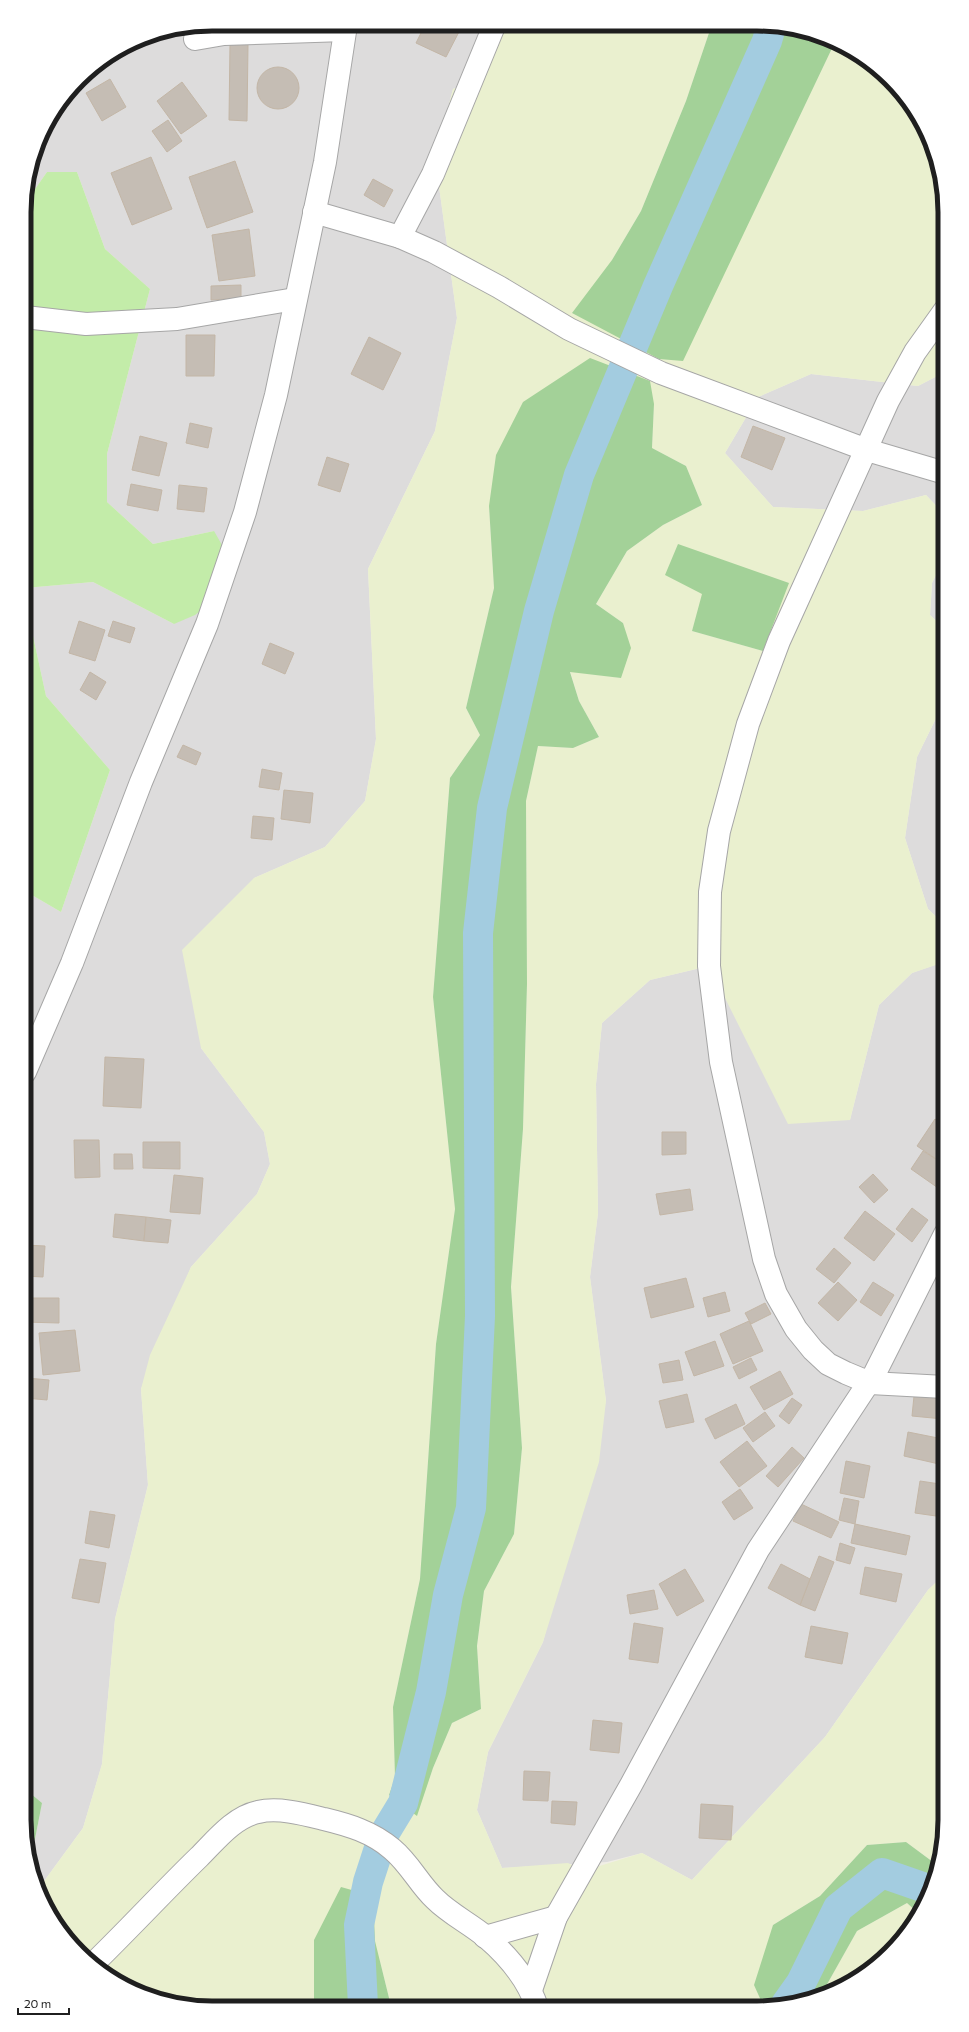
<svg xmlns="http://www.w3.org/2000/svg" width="969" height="2032" font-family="Commissioner,sans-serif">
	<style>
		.residential { fill: #dddcdc }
		.farmland { fill: #eaf0cf; fill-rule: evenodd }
		.grass { fill: #c3eca9 }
		.forest { fill: #a3d198 }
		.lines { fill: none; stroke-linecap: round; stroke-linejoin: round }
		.river { stroke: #a3cce0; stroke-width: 30 }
		.building { fill: #c5bdb4; stroke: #c3b6a6 }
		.minor-casing { stroke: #a6a6a6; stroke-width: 24 }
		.minor { stroke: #fff; stroke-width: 22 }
		.rim { fill: none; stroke: #1f1f1f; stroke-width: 5 }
	</style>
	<rect width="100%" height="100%" fill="#f0eee5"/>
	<g class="residential">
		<path d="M212 24 486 26V76L453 89 435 157 457 318 435 431 368 569 376 739 365 801 325 847 254 878 201 1048 264 1132 270 1164 257 1194 191 1267 141 1389 148 1485 115 1619 102 1764 83 1828 39 1888 30 1869 28 1851 35 1839 42 1803 24 1788 25 891 61 912 110 770 46 696 25 599V588L93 582 174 624 214 531 153 544 107 502V454L150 289 105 249 77 172H47L26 202V188L44 129 84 76 141 38Z"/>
		<path d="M945 372V515L926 495 863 511 773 507 725 453 758 397 811 374 918 386Z"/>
		<path d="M945 557V629L930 615 932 583Z"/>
		<path d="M945 700V925L928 909 905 838 917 757Z"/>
		<path d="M943 962H945V1574L928 1590 825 1737 692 1880 642 1853 607 1862 502 1868 477 1810 488 1752 543 1642 606 1401 590 1277 598 1213 596 1084 602 1023 650 980 709 966 850 1120 879 1005 912 973Z"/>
	</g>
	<g class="farmland">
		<path d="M486 26 711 27 686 101 641 211 612 260 717 288 835 42 881 71 920 118 939 163 945 212V372L918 386 811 374 758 397 725 453 773 507 863 511 926 495 945 515V557L932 583 930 615 945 629V700L917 757 905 838 928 909 945 925V962L912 973 879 1005 850 1120 788 1124 709 966 650 980 602 1023 596 1084 598 1213 590 1277 606 1401 599 1462 543 1642 488 1752 477 1810 502 1868 568 1863 583 1871 642 1853 692 1880 825 1737 928 1590 945 1574V1832L937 1865 906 1842 867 1845 820 1896 773 1925 763 2005 749 2008 391 2006 375 1941 373 1897 314 1940V1999L309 2005 176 2004 129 1989 88 1961 56 1924 39 1888 83 1828 102 1764 115 1619 148 1485 141 1389 150 1355 191 1267 257 1194 270 1164 264 1132 201 1048 182 950 254 878 325 847 365 801 376 739 368 569 435 431 457 318 435 157 453 89 486 76ZM654 404 652 448 686 466 702 505 663 525 627 551 596 604 623 623 621 678 570 671 579 701 599 737 573 748 538 746 526 801 527 984 523 1129 511 1287 522 1448 514 1534 484 1591 477 1646 481 1709 452 1723 433 1768 417 1815 389 1795 395 1778 393 1707 420 1579 436 1344 455 1209 433 997 450 778 480 735 466 708 494 588 489 506ZM703 594 763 651 692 631Z"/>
		<path d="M907 1903 918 1913 898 1944 861 1976 821 1995 857 1931Z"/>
	</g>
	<g class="grass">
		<path d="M47 172H77L105 249 150 289 107 454V502L153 544 214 531 222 545 223 562 209 604 195 615 174 624 93 582 25 588 26 202Z"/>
		<path d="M25 599 46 696 110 770 61 912 25 891Z"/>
	</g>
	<g class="forest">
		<path d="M711 27 793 28 835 42 683 361 659 359 572 313 612 260 641 211 686 101Z"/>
		<path d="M590 358 650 381 654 404 652 448 686 466 702 505 663 525 627 551 596 604 623 623 631 648 621 678 570 672 579 701 599 737 573 748 538 746 526 801 527 984 523 1129 511 1287 522 1448 514 1534 484 1591 477 1646 481 1709 452 1723 433 1768 417 1816 389 1795 395 1778 393 1707 420 1579 436 1344 455 1209 433 997 450 778 480 735 466 708 494 588 489 506 496 455 523 402Z"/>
		<path d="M678 544 789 583 763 651 692 631 702 594 665 575Z"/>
		<path d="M24 1788 42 1803 35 1839 28 1851 24 1820Z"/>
		<path d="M906 1842 937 1865 931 1891 918 1913 907 1903 857 1931 821 1995 806 2002 749 2008 763 2005 754 1985 773 1925 820 1896 867 1845Z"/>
		<path d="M341 1887 373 1896 375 1941 391 2006 309 2005 314 1999V1940Z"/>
	</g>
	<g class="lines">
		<g class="river">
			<path d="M786 2004 801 1983 838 1908 882 1873 931 1890"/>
			<path d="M363 2006 359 1925 368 1882 383 1836 403 1803 431 1692 448 1595 471 1508 480 1316 478 933 492 808 539 611 579 475 658 286 767 41 771 27"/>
		</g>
	</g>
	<g class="building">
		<path d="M425 25 462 26 446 57 416 43Z"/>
		<path d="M230 44H248L247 121 229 120Z"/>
		<circle cx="278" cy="88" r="21"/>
		<path d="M110 79 126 107 102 121 86 93Z"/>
		<path d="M182 82 207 116 181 134 157 101Z"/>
		<path d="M168 120 182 141 167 152 152 131Z"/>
		<path d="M151 157 172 209 132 225 111 173Z"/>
		<path d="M235 161 253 212 207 228 189 177Z"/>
		<path d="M373 179 393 190 384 207 364 195Z"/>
		<path d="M249 229 255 276 219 281 212 235Z"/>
		<path d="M241 285V298L211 300V286Z"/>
		<path d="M186 335H215L214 376H186Z"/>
		<path d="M369 337 401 353 383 390 351 374Z"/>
		<path d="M190 423 212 428 208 448 186 443Z"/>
		<path d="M753 426 785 438 772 470 741 457Z"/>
		<path d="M140 436 167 443 159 476 132 470Z"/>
		<path d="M327 457 349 464 340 492 318 485Z"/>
		<path d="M131 484 162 490 158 511 127 505Z"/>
		<path d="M179 485 207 488 204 512 177 509Z"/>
		<path d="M79 621 105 630 95 661 69 653Z"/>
		<path d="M113 621 135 628 130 643 108 636Z"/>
		<path d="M270 643 294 653 285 674 262 664Z"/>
		<path d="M90 672 106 682 96 700 80 690Z"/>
		<path d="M183 745 201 753 196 765 177 757Z"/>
		<path d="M262 769 282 773 279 790 259 787Z"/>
		<path d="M284 790 313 793 310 823 281 819Z"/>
		<path d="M253 816 274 818 272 840 251 838Z"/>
		<path d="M945 985V1002L939 988Z"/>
		<path d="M105 1057 144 1059 141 1108 103 1106Z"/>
		<path d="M935 1119 945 1126V1165L917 1146Z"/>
		<path d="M662 1132H686V1154L662 1155Z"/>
		<path d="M74 1140H99L100 1177 75 1178Z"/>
		<path d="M143 1142H180V1169L143 1168Z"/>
		<path d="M923 1151 945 1165V1184L941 1190 911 1169Z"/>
		<path d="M114 1154H132L133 1169H114Z"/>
		<path d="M873 1174 888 1190 874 1203 859 1187Z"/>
		<path d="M174 1175 203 1178 200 1214 170 1212Z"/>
		<path d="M690 1189 693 1210 660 1215 656 1194Z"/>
		<path d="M912 1208 928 1220 912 1242 896 1229Z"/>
		<path d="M865 1211 895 1234 874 1261 844 1238Z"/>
		<path d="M115 1214 146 1217 144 1241 113 1237Z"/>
		<path d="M146 1217 171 1220 168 1243 144 1241Z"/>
		<path d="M25 1245 45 1246 43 1277 25 1276Z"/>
		<path d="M834 1248 851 1263 834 1283 816 1269Z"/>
		<path d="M686 1278 694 1307 651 1318 644 1288Z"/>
		<path d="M838 1282 857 1300 838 1321 818 1303Z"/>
		<path d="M873 1282 894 1295 881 1316 860 1302Z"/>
		<path d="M725 1292 730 1311 708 1317 703 1298Z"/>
		<path d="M25 1298H59V1323L24 1322Z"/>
		<path d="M765 1303 771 1314 751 1324 745 1313Z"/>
		<path d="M749 1321 763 1351 733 1364 720 1334Z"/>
		<path d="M75 1330 80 1371 43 1375 39 1333Z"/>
		<path d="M715 1341 724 1366 694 1376 685 1352Z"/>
		<path d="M751 1358 757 1370 739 1379 733 1367Z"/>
		<path d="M679 1360 683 1380 663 1383 659 1364Z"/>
		<path d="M780 1371 793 1394 764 1410 750 1387Z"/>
		<path d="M27 1378 49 1380 47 1400 25 1398Z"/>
		<path d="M687 1394 694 1422 666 1428 659 1401Z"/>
		<path d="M914 1396 945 1399 943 1419 912 1416Z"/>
		<path d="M792 1398 802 1405 789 1424 779 1416Z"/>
		<path d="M736 1404 745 1424 715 1439 705 1419Z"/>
		<path d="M765 1412 775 1426 753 1442 743 1428Z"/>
		<path d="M908 1432 943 1439 939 1464 904 1456Z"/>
		<path d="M747 1441 767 1466 739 1487 720 1462Z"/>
		<path d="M792 1447 804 1458 778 1487 766 1476Z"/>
		<path d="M846 1461 870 1466 864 1498 840 1493Z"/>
		<path d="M920 1481 940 1484 936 1516 915 1513Z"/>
		<path d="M740 1489 753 1508 734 1520 722 1502Z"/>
		<path d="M844 1498 859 1501 855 1524 839 1520Z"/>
		<path d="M801 1504 839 1522 831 1538 793 1521Z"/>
		<path d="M90 1511 115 1515 109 1548 85 1543Z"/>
		<path d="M855 1524 910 1536 906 1555 851 1543Z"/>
		<path d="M840 1543 855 1548 850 1564 836 1560Z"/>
		<path d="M819 1556 834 1562 815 1611 800 1605Z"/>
		<path d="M80 1559 106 1563 99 1603 72 1598Z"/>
		<path d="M781 1564 810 1579 800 1605 768 1588Z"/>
		<path d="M865 1567 902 1574 896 1602 860 1594Z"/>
		<path d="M685 1569 704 1601 677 1616 659 1584Z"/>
		<path d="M654 1590 658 1609 630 1614 627 1595Z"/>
		<path d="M634 1623 663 1628 658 1663 629 1659Z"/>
		<path d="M811 1626 848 1633 842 1664 805 1657Z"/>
		<path d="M593 1720 622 1723 619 1753 590 1750Z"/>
		<path d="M524 1771 550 1772 548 1801 523 1800Z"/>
		<path d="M552 1801 577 1802 575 1825 551 1823Z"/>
		<path d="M701 1804 733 1806 731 1840 699 1838Z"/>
	</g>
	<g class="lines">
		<g class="minor-casing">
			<g id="minor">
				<path d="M195 39 224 34 345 30"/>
				<path d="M314 212 400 237 434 252 499 287 569 329 661 373 867 450 945 473"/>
				<path d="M400 237 433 174 494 26"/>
				<path d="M25 317 86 324 177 319 295 299"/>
				<path d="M25 1072 72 963 141 782 207 624 245 512 276 395 325 162 346 25"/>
				<path d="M945 1387 870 1383 846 1373 828 1364 813 1350 796 1329 776 1294 764 1259 721 1062 709 966 710 892 719 831 748 724 779 641 888 401 915 352 945 310"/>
				<path d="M485 1937 556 1917"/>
				<path d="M93 1964C129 1929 163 1892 199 1857 216 1840 234 1817 258 1812 278 1807 304 1814 324 1819 349 1825 372 1832 392 1849 410 1864 419 1884 435 1899 450 1914 469 1923 486 1937 507 1955 528 1980 537 2007"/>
				<path d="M531 1990 556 1917 631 1785 758 1550 875 1373 945 1234"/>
			</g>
		</g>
		<use href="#minor" class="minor"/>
	</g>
	<path d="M0 0H969V2032H0ZM212 31H757A181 181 0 0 1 938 212V1820A181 181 0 0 1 757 2001H212A181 181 0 0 1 31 1820V212A181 181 0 0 1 212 31Z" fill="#fff" fill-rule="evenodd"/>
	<path class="rim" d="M212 31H757A181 181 0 0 1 938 212V1820A181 181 0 0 1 757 2001H212A181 181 0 0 1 31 1820V212A181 181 0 0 1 212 31Z"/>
	<path d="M18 2008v6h51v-6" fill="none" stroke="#1f1f1f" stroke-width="2"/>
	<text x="24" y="2008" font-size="12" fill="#1f1f1f" stroke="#ffffff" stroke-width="3" paint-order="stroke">20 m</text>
</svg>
